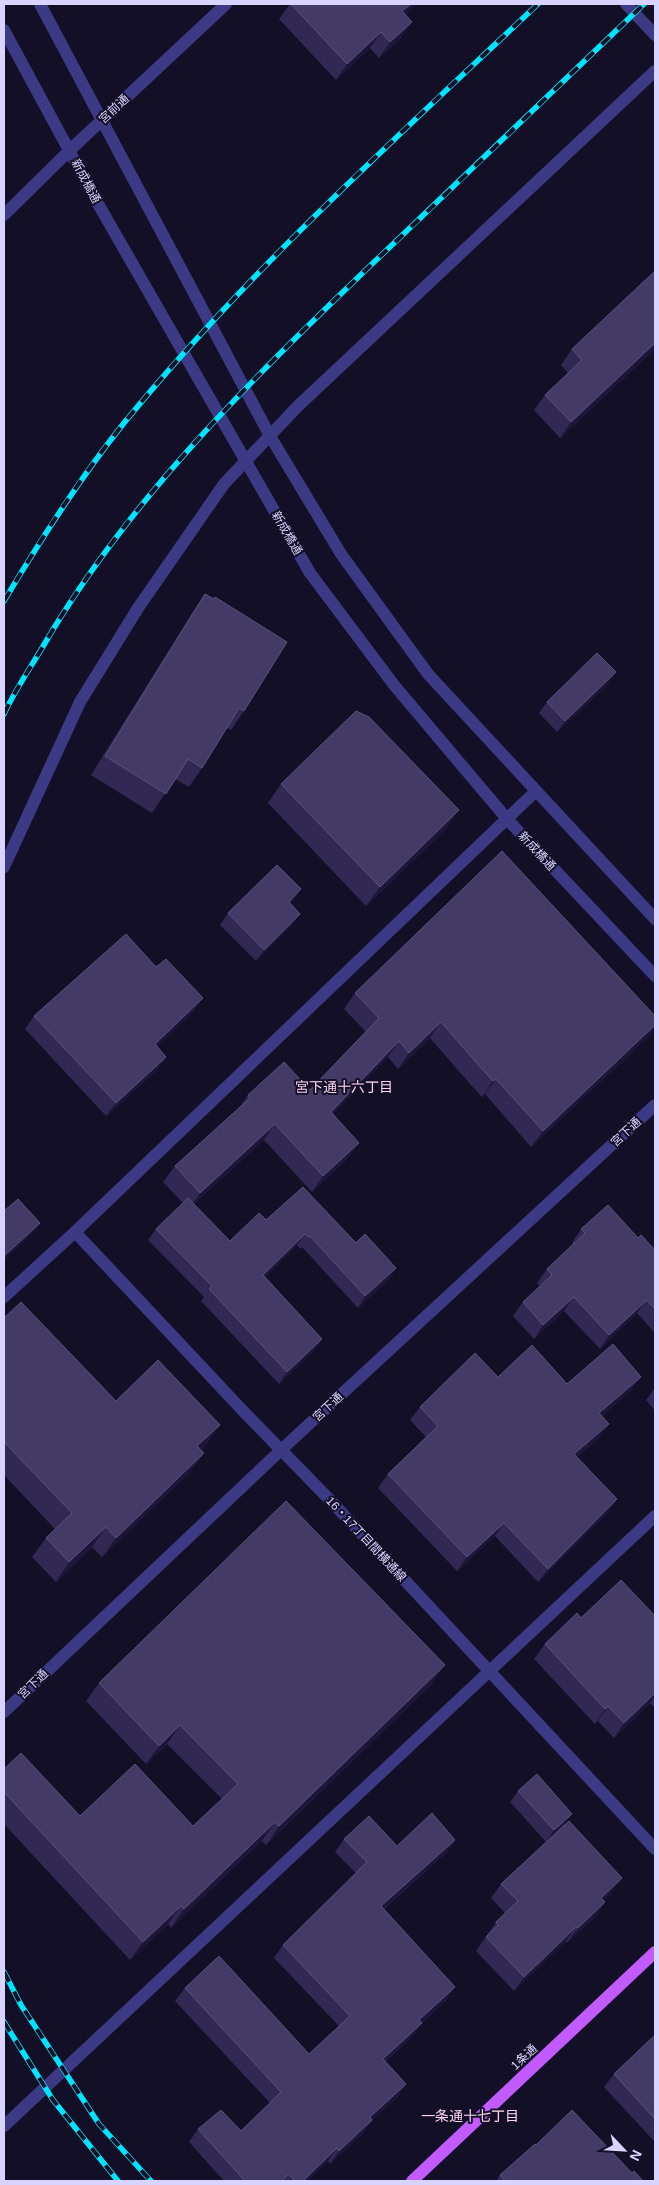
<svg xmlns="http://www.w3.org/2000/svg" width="659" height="2185" font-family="Helvetica,'Noto Sans JP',sans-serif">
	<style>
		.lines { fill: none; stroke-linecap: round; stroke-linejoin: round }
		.minor { stroke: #3d3a85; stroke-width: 12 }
		.major { stroke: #c25bff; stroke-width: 12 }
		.rail-casing { stroke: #00e5ff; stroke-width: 5.5 }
		.rail { stroke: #130f26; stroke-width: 4; stroke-dasharray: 11; stroke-linecap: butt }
		.wall { fill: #312854 }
		.shaded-wall { fill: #1d163a }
		.building { fill: #433a66; stroke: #5a527e }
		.labels { text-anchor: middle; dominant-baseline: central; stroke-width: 4; stroke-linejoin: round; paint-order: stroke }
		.street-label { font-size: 12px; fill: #d9d4ff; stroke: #130f26 }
		.neighbourhood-label { font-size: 14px; fill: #ffd6f0; stroke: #130f26 }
	</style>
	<rect width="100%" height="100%" fill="#130f26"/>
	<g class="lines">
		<g class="minor">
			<path d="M40 4 270 436 341 554 428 674 655 919"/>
			<path d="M626 4 655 35"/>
			<path d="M4 30 97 202 310 573 394 685 507 819 655 976"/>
			<path d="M4 215 70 150 226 4"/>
			<path d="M4 867 80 702 138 608 224 484 298 406 655 71"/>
			<path d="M75 1232 245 1413 330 1500 655 1849"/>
			<path d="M4 1297 75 1232 536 791"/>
			<path d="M4 1712 281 1450 655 1105"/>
			<path d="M4 2126 655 1516"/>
		</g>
		<path class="major" d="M412 2181 655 1952"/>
		<g class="rail-casing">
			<g id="rail">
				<path d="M4 601C41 539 79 479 124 423 248 271 395 139 538 4"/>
				<path d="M4 714C15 690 31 667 45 643 130 498 251 380 372 264 463 178 553 91 644 4"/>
				<path d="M4 1972 21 2005 99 2124 151 2181"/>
				<path d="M4 2022 53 2100 118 2181"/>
			</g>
		</g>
		<use href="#rail" class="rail"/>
	</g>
	<g class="wall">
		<path d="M290 4H416L405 14 401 38 379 58 370 48 336 80 279 19Z"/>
		<path d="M572 349H655L560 438 534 410 545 395 568 373 561 365Z"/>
		<path d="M205 594 244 711 231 730 227 728 202 768 189 787 175 779 152 813 91 775 192 613Z"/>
		<path d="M608 684 557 732 539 713 547 702Z"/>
		<path d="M281 784 446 829 366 906 268 803Z"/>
		<path d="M293 901 290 904 300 914 292 925 256 961 220 925 228 913Z"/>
		<path d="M355 993 655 1016V1026L648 1037 531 1147 485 1094 482 1097 470 1084 430 1038 398 1069 388 1057 333 1114 348 1158 312 1192 264 1140 194 1204 230 1241 266 1220 356 1243 396 1268 388 1280 358 1308 302 1247 301 1249 297 1245 265 1277 322 1339 314 1350 279 1384 201 1301 204 1297 148 1240 156 1229 183 1203 163 1182 175 1166 239 1108 248 1095 310 1090 366 1032 344 1009Z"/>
		<path d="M194 1011 157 1046 166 1057 157 1070 106 1116 25 1029 34 1016Z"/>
		<path d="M581 1229 638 1238 655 1250V1333L637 1313 600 1349 564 1311 534 1339 513 1316 523 1302 540 1286 537 1283 547 1269 573 1244 572 1243Z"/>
		<path d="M4 1318 116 1401 207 1444 201 1450 204 1453 190 1472 102 1557 92 1547 56 1582 32 1557 46 1538 55 1529 4 1475Z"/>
		<path d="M498 1377 631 1390 602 1416 599 1438 577 1457 617 1499 607 1513 538 1582 495 1536 457 1571 378 1488 388 1474 426 1437 410 1420 420 1407Z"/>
		<path d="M655 1388V1411L646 1400Z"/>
		<path d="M655 1616V1708L650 1703 614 1738 598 1721 595 1724 534 1659 545 1644 581 1618Z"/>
		<path d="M99 1683 432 1684 266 1845 262 1841 171 1928 168 1924 130 1960 4 1824V1769L80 1816 193 1826 222 1799 167 1744 146 1764 86 1701Z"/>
		<path d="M518 1791 565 1824 611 1893 603 1900 605 1902 595 1917 567 1943 566 1941 514 1991 476 1951 496 1922 505 1913 491 1898 501 1884 546 1842 510 1802Z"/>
		<path d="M344 1839 397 1846 455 1840 446 1853 384 1909 455 1987 446 2000 422 2023 412 2036 385 2062 406 2084 397 2097 371 2121 363 2133 330 2164 328 2161 307 2181H224L189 2142 198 2129 241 2131 270 2103 175 2001 185 1988 309 2054 339 2026 274 1958 283 1945 356 1873 335 1852Z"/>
		<path d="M655 2035V2142L604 2087 614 2074Z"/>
		<path d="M536 2145 632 2173 643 2181H496L500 2175Z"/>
	</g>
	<g class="shaded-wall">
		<path d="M411 4H416L391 27 402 11Z"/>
		<path d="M412 22 401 38 379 58 390 42Z"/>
		<path d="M381 32 370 48 336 80 347 64Z"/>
		<path d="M655 343V349L560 438 571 422Z"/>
		<path d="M616 672 608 684 557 732 565 721Z"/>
		<path d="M459 810 446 829 366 906 380 887Z"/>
		<path d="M301 889 293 901 281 913 289 902Z"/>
		<path d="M300 914 292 925 256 961 264 950Z"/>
		<path d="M203 998 194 1011 146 1057 155 1044Z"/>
		<path d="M441 1022 430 1038 398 1069 409 1053Z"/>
		<path d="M655 1025V1026L648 1037 531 1147 543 1131Z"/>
		<path d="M399 1041 388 1057 320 1128 331 1112Z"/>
		<path d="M166 1057 157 1070 106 1116 116 1103Z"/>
		<path d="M496 1079 485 1094 482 1097 493 1081Z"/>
		<path d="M275 1124 264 1140 189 1209 200 1193Z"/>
		<path d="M359 1143 348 1158 312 1192 323 1176Z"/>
		<path d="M40 1223 32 1234 4 1260V1256Z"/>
		<path d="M305 1234 297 1245 255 1287 263 1275Z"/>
		<path d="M396 1268 388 1280 358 1308 365 1296Z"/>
		<path d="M574 1297 564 1311 534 1339 543 1325Z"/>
		<path d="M647 1300 637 1313 600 1349 609 1335Z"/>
		<path d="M322 1339 314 1350 279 1384 287 1372Z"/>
		<path d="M641 1377 631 1390 590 1427 599 1413Z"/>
		<path d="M609 1424 599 1438 564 1468 574 1454Z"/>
		<path d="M220 1425 207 1444 184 1466 197 1446Z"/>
		<path d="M204 1453 190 1472 102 1557 116 1538Z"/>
		<path d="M617 1499 607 1513 538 1582 548 1569Z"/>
		<path d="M504 1523 495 1536 457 1571 467 1557Z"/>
		<path d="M106 1527 92 1547 56 1582 69 1562Z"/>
		<path d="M445 1665 432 1684 266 1845 279 1826Z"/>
		<path d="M655 1693V1696L650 1703 614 1738 624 1723Z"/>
		<path d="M608 1706 598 1721 595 1724 605 1709Z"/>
		<path d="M180 1725 167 1744 146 1764 159 1746Z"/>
		<path d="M572 1814 564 1825 546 1842 554 1830Z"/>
		<path d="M275 1822 262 1841 171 1928 184 1909Z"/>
		<path d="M455 1840 446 1853 372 1919 381 1906Z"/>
		<path d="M622 1878 611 1893 591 1913 601 1898Z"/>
		<path d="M605 1902 595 1917 567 1943 578 1928Z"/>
		<path d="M181 1906 168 1924 130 1960 143 1942Z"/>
		<path d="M576 1927 566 1941 514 1991 524 1977Z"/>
		<path d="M455 1987 446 2000 410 2034 419 2020Z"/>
		<path d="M422 2023 412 2036 373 2072 383 2059Z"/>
		<path d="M406 2084 397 2097 371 2121 363 2133 330 2164 339 2151 370 2117Z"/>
		<path d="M337 2148 328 2161 307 2181H303Z"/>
	</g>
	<g class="building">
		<path d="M291 4H411L402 11 412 22 390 42 381 32 347 64Z"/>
		<path d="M655 271V343L571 422 545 395 582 360 572 349Z"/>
		<path d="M205 594 214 599 215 597 287 642 244 711 239 708 202 768 188 759 166 794 105 756Z"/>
		<path d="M597 653 616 672 565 721 547 702Z"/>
		<path d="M356 711 369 717 459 810 380 887 281 784Z"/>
		<path d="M502 851 655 1016V1025L543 1131 496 1079 493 1081 482 1069 441 1022 409 1053 399 1041 331 1112 359 1143 323 1176 275 1124 200 1193 175 1166 250 1098 248 1095 284 1062 310 1090 379 1018 355 993Z"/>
		<path d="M277 865 301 889 289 902 300 914 264 950 228 913Z"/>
		<path d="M126 934 156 967 166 959 203 998 155 1044 166 1057 116 1103 34 1016Z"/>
		<path d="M303 1187 356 1243 365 1234 396 1268 365 1296 310 1236 309 1237 305 1234 263 1275 322 1339 287 1372 209 1289 212 1286 156 1229 188 1198 230 1241 259 1213 266 1220Z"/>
		<path d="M18 1199 40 1223 4 1256V1211Z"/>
		<path d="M608 1205 638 1238 641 1235 655 1250V1309L647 1300 609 1335 574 1297 543 1325 523 1302 552 1275 547 1269 585 1233 581 1229Z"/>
		<path d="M21 1302 116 1401 158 1360 220 1425 197 1446 204 1453 116 1538 106 1527 69 1562 46 1538 72 1513 4 1442V1318Z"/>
		<path d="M613 1344 641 1377 599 1413 609 1424 574 1454 617 1499 548 1569 504 1523 467 1557 388 1474 438 1426 420 1407 475 1353 498 1377 532 1345 567 1384Z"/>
		<path d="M286 1501 445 1665 279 1826 275 1822 184 1909 181 1906 143 1942 4 1792V1769L21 1753 80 1816 135 1764 193 1826 238 1784 180 1725 159 1746 99 1683Z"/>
		<path d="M621 1580 655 1616V1693L624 1723 608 1706 605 1709 545 1644 577 1613 581 1618Z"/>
		<path d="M537 1774 572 1814 554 1830 518 1791Z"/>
		<path d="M432 1813 455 1840 381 1906 455 1987 419 2020 422 2023 383 2059 406 2084 370 2117 372 2120 339 2151 337 2148 303 2181H295L289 2174 281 2181H245L198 2129 221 2110 241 2131 281 2092 185 1988 219 1956 309 2054 350 2016 283 1945 367 1862 344 1839 369 1816 397 1846Z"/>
		<path d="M569 1821 622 1878 601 1898 605 1902 578 1928 576 1927 524 1977 486 1937 498 1925 496 1922 518 1901 501 1884Z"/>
		<path d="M655 2035V2119L614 2074Z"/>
		<path d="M572 2110 632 2173 634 2171 643 2181H505L500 2175 535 2144 536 2145Z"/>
	</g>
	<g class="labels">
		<g class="street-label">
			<text transform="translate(114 109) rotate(-43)">宮前通</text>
			<text transform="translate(86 181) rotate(62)">新成橋通</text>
			<text transform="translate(287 533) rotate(60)">新成橋通</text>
			<text transform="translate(537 851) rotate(47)">新成橋通</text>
			<text transform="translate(626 1132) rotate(-43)">宮下通</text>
			<text transform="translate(328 1407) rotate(-43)">宮下通</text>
			<text transform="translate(366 1539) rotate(47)">16・17丁目間横通線</text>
			<text transform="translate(33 1684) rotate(-44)">宮下通</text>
			<text transform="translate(524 2057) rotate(-43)">1条通</text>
		</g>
		<g class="neighbourhood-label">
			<text x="344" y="1087">宮下通十六丁目</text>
			<text x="470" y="2116">一条通十七丁目</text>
		</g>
	</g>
	<rect width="659" height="2185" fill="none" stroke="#d9d4ff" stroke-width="10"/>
	<g transform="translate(624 2150) rotate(115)" stroke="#130f26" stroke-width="4" paint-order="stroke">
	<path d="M0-4L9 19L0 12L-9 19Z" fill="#d9d4ff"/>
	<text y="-8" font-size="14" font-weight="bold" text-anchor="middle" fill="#d9d4ff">N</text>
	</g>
</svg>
